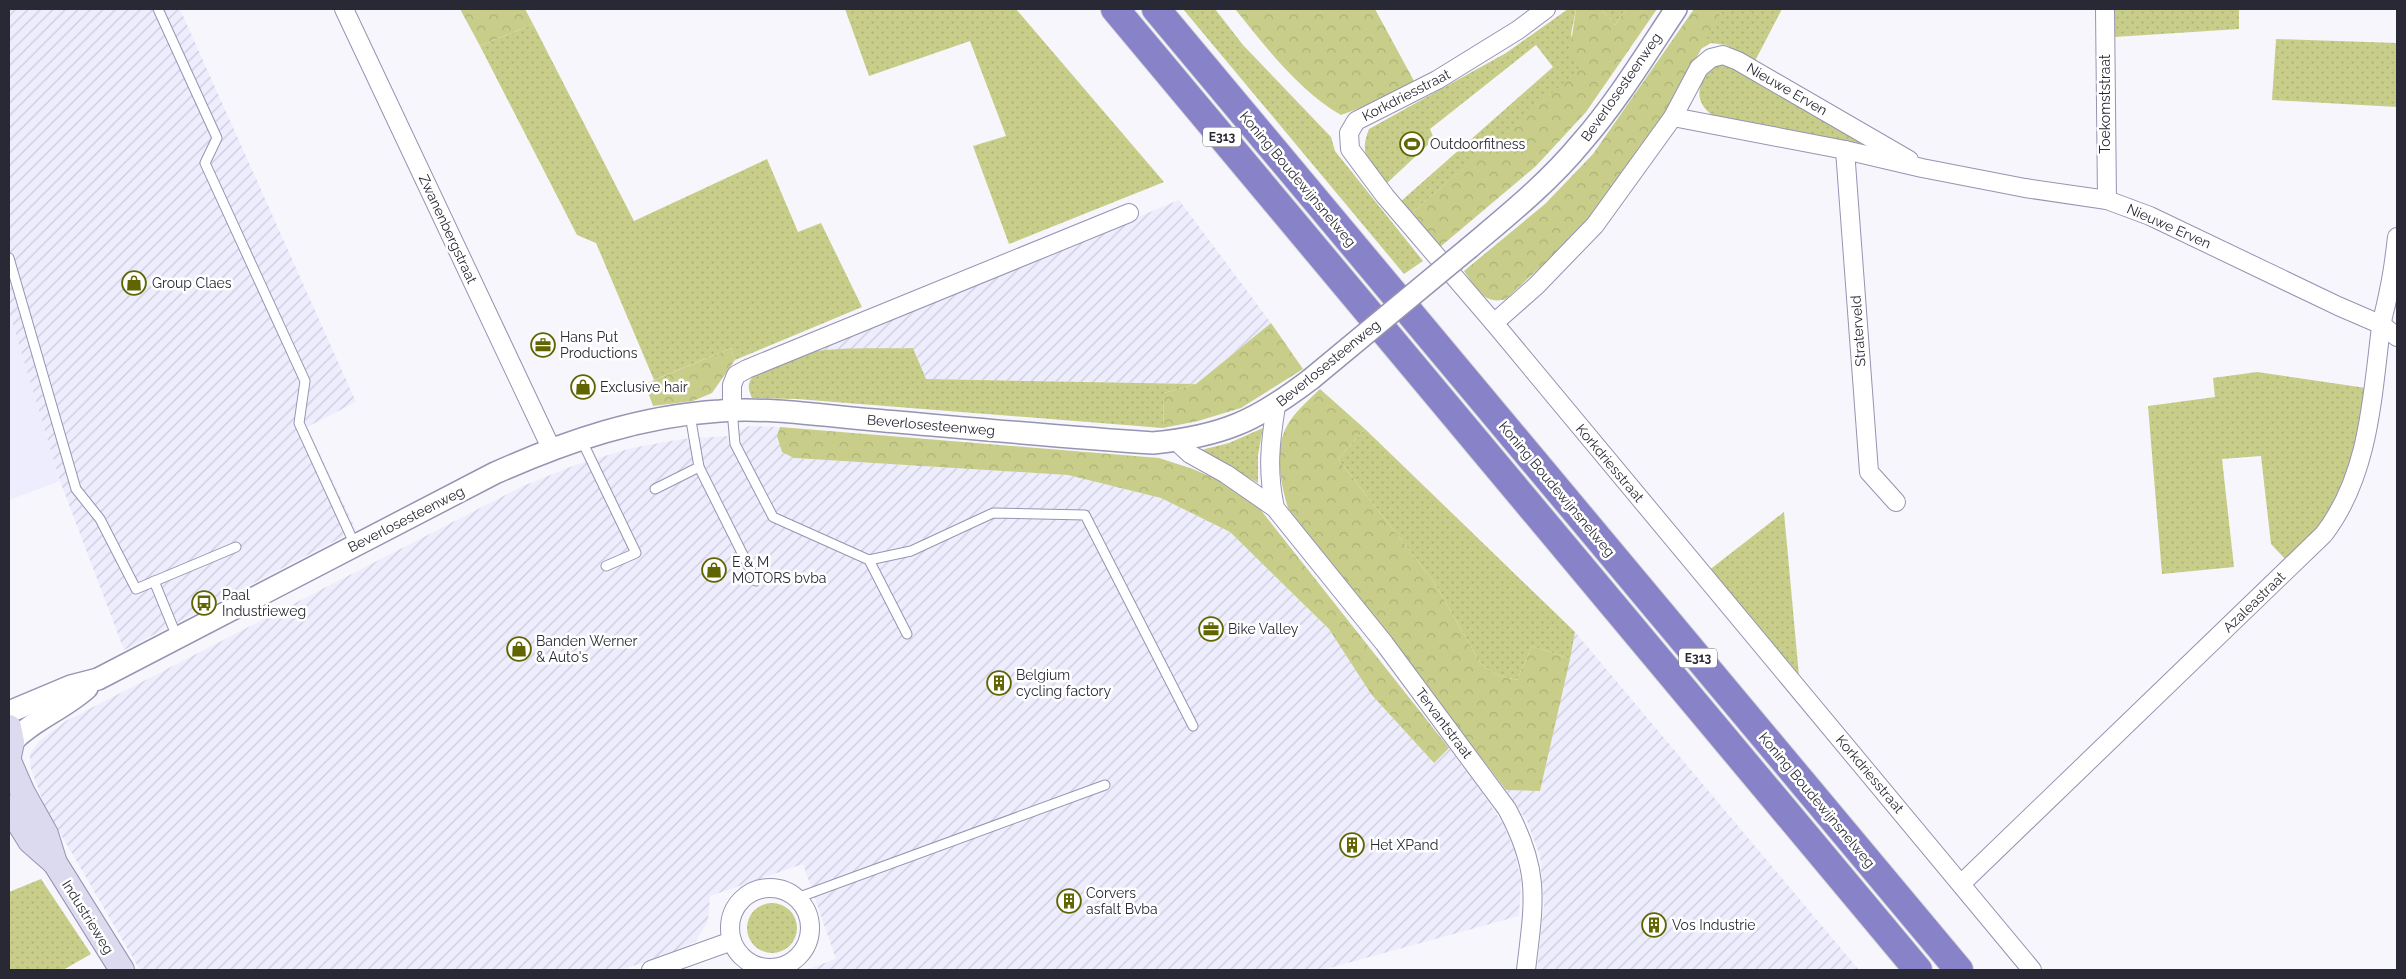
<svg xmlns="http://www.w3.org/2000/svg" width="2406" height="979" font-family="Raleway,sans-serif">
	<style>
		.built { fill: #eeedfe }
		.industrial { fill: url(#industrial-furrows) }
		.grass { fill: url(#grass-dots) }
		.forest { fill: url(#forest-crowns) }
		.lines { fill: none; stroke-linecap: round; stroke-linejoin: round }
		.service-casing { stroke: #9594b2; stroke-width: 11 }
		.minor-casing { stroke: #9594b2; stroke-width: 20 }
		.tertiary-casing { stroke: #9594b2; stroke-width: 24 }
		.secondary-casing { stroke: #9594b2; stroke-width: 26 }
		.motorway-casing { stroke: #d4d4d7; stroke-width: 30 }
		.service { stroke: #fff; stroke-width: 9 }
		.minor { stroke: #fff; stroke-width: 18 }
		.tertiary { stroke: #fff; stroke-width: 21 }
		.secondary { stroke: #dbdaee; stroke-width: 24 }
		.motorway { stroke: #8882c8; stroke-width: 28 }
		.tertiary-bridge-casing { stroke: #9594b2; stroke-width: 24; stroke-linecap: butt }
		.tertiary-bridge { stroke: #fff; stroke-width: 21 }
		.labels { text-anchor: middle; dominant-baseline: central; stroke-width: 5; stroke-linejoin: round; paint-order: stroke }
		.shield { fill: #fff; stroke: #696972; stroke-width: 1 }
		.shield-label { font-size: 12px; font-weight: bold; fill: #292935 }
		.street-label { font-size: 14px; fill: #292935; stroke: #fff }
		.poi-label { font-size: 14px; fill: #292935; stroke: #fff; text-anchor: start }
	</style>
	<defs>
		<pattern id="industrial-furrows" width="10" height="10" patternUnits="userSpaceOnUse" patternTransform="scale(1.25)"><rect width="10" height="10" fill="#eeedfe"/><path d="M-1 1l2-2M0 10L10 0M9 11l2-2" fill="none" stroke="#cccbda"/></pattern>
		<pattern id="grass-dots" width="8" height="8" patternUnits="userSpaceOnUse" patternTransform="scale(1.25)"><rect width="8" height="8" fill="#c8ce89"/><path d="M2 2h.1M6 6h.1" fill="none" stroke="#acb177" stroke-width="1.8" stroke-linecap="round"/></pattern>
		<pattern id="forest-crowns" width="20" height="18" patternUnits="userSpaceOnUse" patternTransform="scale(1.25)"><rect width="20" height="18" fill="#c8ce89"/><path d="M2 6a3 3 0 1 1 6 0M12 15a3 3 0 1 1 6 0" fill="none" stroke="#acb177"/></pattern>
	</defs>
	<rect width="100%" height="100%" fill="#f6f6fc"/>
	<path class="built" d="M9 311 60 481 9 500Z"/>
	<g class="industrial">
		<path d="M9 9H180L356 402 307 427 356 530 124 650 60 481 9 311Z"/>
		<path d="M1179 200 1271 323 1196 384 926 379 913 348 817 351Z"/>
		<path d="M749 426 780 427 777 436 794 458 1068 475 1161 498 1230 532 1329 629 1371 694 1434 763 1449 748 1479 788 1503 824 1515 852 1521 881 1519 916 1322 970H805L836 959 803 864 710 896 708 921 696 941 681 950 621 970H140L45 807 30 766V754L39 741 66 721 523 486 578 464 632 448 682 439 729 436Z"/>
		<path d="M1575 632 1859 970H1537L1544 904 1540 856 1527 821 1506 790 1540 791Z"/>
	</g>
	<g class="grass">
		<path d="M845 9H1016L1164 182 1009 244 973 146 1006 136 970 41 869 76Z"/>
		<path d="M1183 9H1215L1243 45 1331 137 1335 151 1423 261 1404 274Z"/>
		<path d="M1568 9H1576L1571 34 1581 69 1410 214 1400 202 1553 67 1536 45 1430 129 1434 139 1386 184C1370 163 1358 156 1369 129L1506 53Z"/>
		<path d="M1601 9H1626L1615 25Z"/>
		<path d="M1723 9H1782L1755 61 1726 45 1711 43 1699 50Z"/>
		<path d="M2113 9H2239V29L2114 37Z"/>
		<path d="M533 24 634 221 767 159 798 232 821 223 862 307 735 360 731 348 654 380 596 243 577 235 480 46Z"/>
		<path d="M2276 39 2397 43V107L2272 100Z"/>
		<path d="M1719 65 1736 67 1860 140 1859 143 1854 144 1712 115C1691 100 1698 76 1719 65Z"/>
		<path d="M913 348 926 379 1196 384 1164 393 1163 428 797 399 752 398C749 391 747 386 751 379 759 366 802 354 817 351 847 347 883 349 913 348Z"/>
		<path d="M2257 372 2366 388C2358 424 2353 473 2335 505 2323 526 2304 543 2286 560L2271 544 2261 456 2222 459 2234 567 2162 574 2148 406 2215 397 2213 378Z"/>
		<path d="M1263 428 1258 455V483L1201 450 1229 443Z"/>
		<path d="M1365 429 1575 632 1570 659 1532 646 1517 680 1497 675 1481 664 1434 582 1338 459Z"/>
		<path d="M1784 512 1799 676 1708 571Z"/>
		<path d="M41 879 91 954 63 970H9V892Z"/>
		<circle cx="772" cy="928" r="25"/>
	</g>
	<g class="forest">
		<path d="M460 9H525L533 24 480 46Z"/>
		<path d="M1235 9H1375L1414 81 1363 107 1341 115C1297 89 1267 48 1235 9Z"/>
		<path d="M1576 9H1601L1615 25 1626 9H1657L1586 112 1536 166 1440 247 1410 214 1580 69 1569 56Z"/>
		<path d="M1694 9H1723L1663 119 1589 222 1506 299C1484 306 1475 286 1464 271L1545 204 1593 154Z"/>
		<path d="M1271 323 1303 369 1241 408 1198 421 1163 428 1164 393 1196 384Z"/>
		<path d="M731 348 735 360 712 393 693 401 653 406 645 384Z"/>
		<path d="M1320 389 1365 429 1338 459 1434 582 1481 664 1497 675 1517 680 1532 646 1570 659 1540 791 1506 790 1288 508C1280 482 1273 445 1290 421 1298 409 1310 399 1320 389Z"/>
		<path d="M780 427 1159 458 1193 469 1225 483 1256 504 1449 748 1434 763 1371 694 1329 629 1230 532 1161 498 1068 475 794 458 782 452 777 436Z"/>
	</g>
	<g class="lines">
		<g class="service-casing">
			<g id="service">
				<path d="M158 9 217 138 205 163 305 381 299 423 355 545"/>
				<path d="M9 258 76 489 100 519 136 589 236 547"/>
				<path d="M732 410 735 444 773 517 869 560 911 551 993 513 1085 515 1193 726"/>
				<path d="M690 415 699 467 756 581"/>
				<path d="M581 439 636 553 606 566"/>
				<path d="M655 489 699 467"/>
				<path d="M869 560 907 634"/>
				<path d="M154 581 177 637"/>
				<path d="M797 898 1105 785"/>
			</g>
		</g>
		<g class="minor-casing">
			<g id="minor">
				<path d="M344 9 551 448"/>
				<path d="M1546 9 1518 30 1437 80 1356 121 1349 133 1350 149 1385 196 1494 323 2032 970"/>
				<path d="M2105 9 2107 200"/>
				<path d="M1673 117 1845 150 1922 168 2025 188 2107 200 2150 216 2338 306 2382 325 2397 337"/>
				<path d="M1845 150 1869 472 1896 502"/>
				<path d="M1494 323 1536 286 1595 225 1673 117 1699 68 1711 58 1723 55 1738 61 1909 160"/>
				<path d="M732 410V385L736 375 747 369 1129 213"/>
				<path d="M1176 441 1190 454 1226 474 1275 508 1384 643 1507 809C1541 872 1534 902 1526 970"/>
				<path d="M1275 508C1267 471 1270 443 1276 406"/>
				<path d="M1961 884 2324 534C2369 475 2372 399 2381 327 2383 315 2387 302 2389 290 2393 272 2395 255 2397 237"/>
				<circle cx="770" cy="928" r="40"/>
				<path d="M651 970 732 941"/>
			</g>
		</g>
		<g class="tertiary-casing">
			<g id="tertiary">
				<path d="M1469 248C1508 215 1548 183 1581 143 1617 102 1646 54 1676 9"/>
				<path d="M9 712 71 686 98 679 495 473C567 441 640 416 720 411 767 407 826 416 874 420 967 428 1060 437 1153 443 1223 436 1256 421 1311 379"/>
				<path d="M12 742C34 719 64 709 87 688"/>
			</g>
		</g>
		<g class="secondary-casing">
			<g id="secondary">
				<path d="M9 727 12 742 9 756"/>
				<path d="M9 761 22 791 46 834 55 863 122 970"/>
				<path d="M9 807 30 841 55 863"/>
			</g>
		</g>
		<g class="motorway-casing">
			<g id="motorway">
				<path d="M1115 9 1918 970"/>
				<path d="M1156 9 1959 970"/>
			</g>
		</g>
		<use href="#service" class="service"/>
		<use href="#minor" class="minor"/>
		<use href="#tertiary" class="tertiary"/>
		<use href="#secondary" class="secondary"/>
		<use href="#motorway" class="motorway"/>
		<g class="tertiary-bridge-casing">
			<path id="tertiary-bridge" d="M1311 379 1469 248"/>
		</g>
		<use href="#tertiary-bridge" class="tertiary-bridge"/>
	</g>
	<defs>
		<g id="stadium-ring" transform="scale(1.25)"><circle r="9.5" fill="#fff" stroke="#606500" stroke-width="1.5"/><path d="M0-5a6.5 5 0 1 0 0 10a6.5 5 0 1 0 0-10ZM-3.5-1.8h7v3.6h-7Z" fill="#606500"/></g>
		<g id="shop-ring" transform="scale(1.25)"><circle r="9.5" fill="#fff" stroke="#606500" stroke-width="1.5"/><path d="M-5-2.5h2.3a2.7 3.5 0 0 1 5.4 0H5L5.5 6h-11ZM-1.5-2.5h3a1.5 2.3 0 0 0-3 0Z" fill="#606500"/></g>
		<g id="office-ring" transform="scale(1.25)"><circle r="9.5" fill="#fff" stroke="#606500" stroke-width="1.5"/><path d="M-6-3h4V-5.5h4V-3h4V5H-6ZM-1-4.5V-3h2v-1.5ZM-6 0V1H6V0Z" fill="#606500"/></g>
		<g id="bus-ring" transform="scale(1.25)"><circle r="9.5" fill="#fff" stroke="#606500" stroke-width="1.5"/><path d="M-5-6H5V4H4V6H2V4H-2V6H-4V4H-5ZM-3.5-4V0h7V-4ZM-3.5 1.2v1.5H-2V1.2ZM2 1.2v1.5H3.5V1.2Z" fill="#606500"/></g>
		<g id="building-ring" transform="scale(1.25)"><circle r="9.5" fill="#fff" stroke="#606500" stroke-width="1.5"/><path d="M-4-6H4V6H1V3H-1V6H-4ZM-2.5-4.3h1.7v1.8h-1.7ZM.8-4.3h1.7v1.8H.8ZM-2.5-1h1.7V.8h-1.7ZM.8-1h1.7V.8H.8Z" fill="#606500"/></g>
	</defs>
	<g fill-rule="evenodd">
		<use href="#stadium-ring" x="1412" y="144"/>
		<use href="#shop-ring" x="134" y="283"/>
		<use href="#office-ring" x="543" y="345"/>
		<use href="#shop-ring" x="583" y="387"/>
		<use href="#shop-ring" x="714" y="570"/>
		<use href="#bus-ring" x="204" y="603"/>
		<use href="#office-ring" x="1211" y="629"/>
		<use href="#shop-ring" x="519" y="649"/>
		<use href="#building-ring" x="999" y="683"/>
		<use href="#building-ring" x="1352" y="845"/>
		<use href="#building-ring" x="1069" y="901"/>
		<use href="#building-ring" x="1654" y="925"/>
	</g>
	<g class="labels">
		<g class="shield">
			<rect x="1203" y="127.5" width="38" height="19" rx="4"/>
			<rect x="1679" y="648.5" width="38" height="19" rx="4"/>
		</g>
		<g class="shield-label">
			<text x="1222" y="137">E313</text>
			<text x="1698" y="658">E313</text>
		</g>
		<g class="street-label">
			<text transform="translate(1621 87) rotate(-55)">Beverlosesteenweg</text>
			<text transform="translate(1787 89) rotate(30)">Nieuwe Erven</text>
			<text transform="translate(1406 95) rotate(-27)">Korkdriesstraat</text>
			<text transform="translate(2105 104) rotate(-90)">Toekomststraat</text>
			<text transform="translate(1298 179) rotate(50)">Koning Boudewijnsnelweg</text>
			<text transform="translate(2169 226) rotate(24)">Nieuwe Erven</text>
			<text transform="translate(448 229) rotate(65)">Zwanenbergstraat</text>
			<text transform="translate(1858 331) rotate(-94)">Straterveld</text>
			<text transform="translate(1328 363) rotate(-39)">Beverlosesteenweg</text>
			<text transform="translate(931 425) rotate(5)">Beverlosesteenweg</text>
			<text transform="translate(1610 463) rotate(50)">Korkdriesstraat</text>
			<text transform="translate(1557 489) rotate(50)">Koning Boudewijnsnelweg</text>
			<text transform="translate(406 519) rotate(-27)">Beverlosesteenweg</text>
			<text transform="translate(2254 602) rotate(-44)">Azaleastraat</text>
			<text transform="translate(1444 723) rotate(53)">Tervantstraat</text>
			<text transform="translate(1870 774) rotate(50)">Korkdriesstraat</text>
			<text transform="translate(1817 800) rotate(50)">Koning Boudewijnsnelweg</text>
			<text transform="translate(88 917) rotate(58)">Industrieweg</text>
		</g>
		<g class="poi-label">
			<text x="1430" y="144">Outdoorfitness</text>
			<text x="152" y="283">Group Claes</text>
			<text x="560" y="337">Hans Put<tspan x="560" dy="16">Productions</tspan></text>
			<text x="600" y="387">Exclusive hair</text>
			<text x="732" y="562">E &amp; M<tspan x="732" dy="16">MOTORS bvba</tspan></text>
			<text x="222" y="595">Paal<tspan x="222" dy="16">Industrieweg</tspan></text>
			<text x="1228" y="629">Bike Valley</text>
			<text x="536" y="641">Banden Werner<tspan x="536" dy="16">&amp; Auto's</tspan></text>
			<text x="1016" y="675">Belgium<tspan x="1016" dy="16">cycling factory</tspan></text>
			<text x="1370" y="845">Het XPand</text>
			<text x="1086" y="893">Corvers<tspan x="1086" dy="16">asfalt Bvba</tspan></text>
			<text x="1672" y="925">Vos Industrie</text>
		</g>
	</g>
	<rect width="2406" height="979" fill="none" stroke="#292935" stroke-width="20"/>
</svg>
